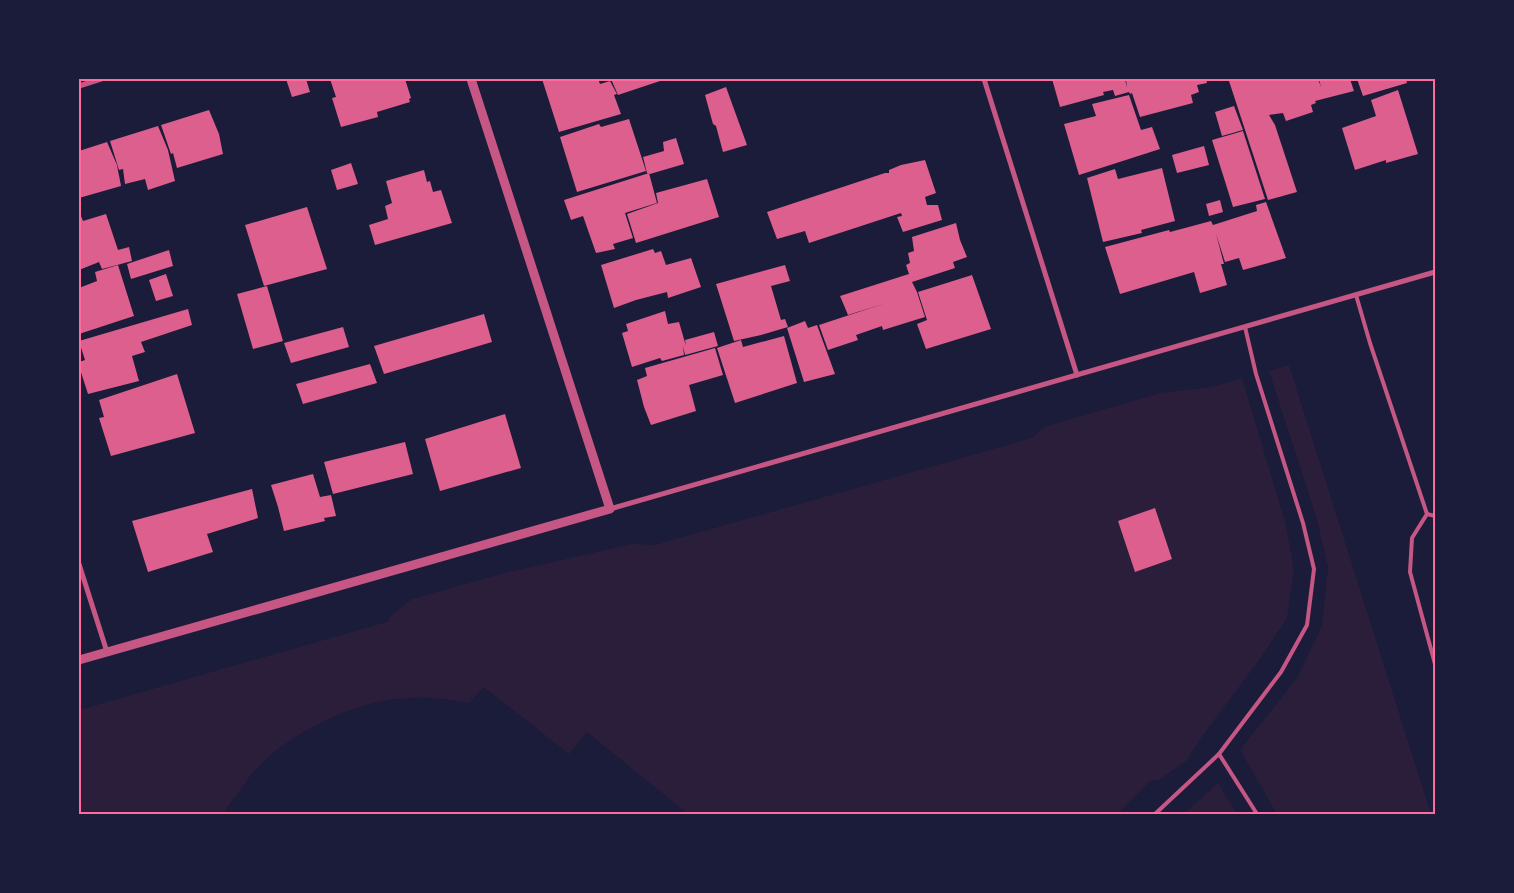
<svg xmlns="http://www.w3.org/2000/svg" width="1514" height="893" viewBox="0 0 1514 893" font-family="'Times New Roman',serif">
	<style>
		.green { fill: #2a1e3b }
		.building { fill: #dd5f8e }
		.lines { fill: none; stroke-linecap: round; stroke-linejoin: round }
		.service { stroke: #c65784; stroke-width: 4 }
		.minor { stroke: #c65784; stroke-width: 5 }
		.tertiary { stroke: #c65784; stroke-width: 9 }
		.neatline { fill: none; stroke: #ff6b9d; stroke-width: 2 }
	</style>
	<rect width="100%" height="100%" fill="#1b1b3a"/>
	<g class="green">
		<path d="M 1289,365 L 1424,792 L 1431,814 L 1277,814 L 1240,750 L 1297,678 L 1322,626 L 1328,567 L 1316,516 L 1269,371 Z"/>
		<path d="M 1242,378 L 1286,525 L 1294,570 L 1287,618 L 1262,656 L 1201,738 L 1186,761 L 1159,780 L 1150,781 L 1117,814 L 688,814 L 587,732 L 569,754 L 484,687 L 469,703 C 451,700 431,697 412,698 C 357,699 292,731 255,770 C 249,777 244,785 239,792 C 233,799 227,806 224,814 L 79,814 L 79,710 L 390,621 L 390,616 L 412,599 L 505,573 L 632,544 L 655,545 L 1032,438 L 1044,427 L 1160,393 L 1212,387 Z"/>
		<path d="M 1218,783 L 1237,814 L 1184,814 Z"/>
	</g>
	<g class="building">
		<path d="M 286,79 L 306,79 L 310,92 L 292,97 Z"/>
		<path d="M 330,79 L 405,79 L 411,98 L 409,99 L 410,102 L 377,112 L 378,117 L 341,127 L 332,98 L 336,97 Z"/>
		<path d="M 542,79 L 598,79 L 600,84 L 610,81 L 617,94 L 614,95 L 621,114 L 559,132 Z"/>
		<path d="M 611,79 L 666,79 L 618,95 Z"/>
		<path d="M 1052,79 L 1125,79 L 1127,88 L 1126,79 L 1206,79 L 1207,83 L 1197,85 L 1199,92 L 1191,95 L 1193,103 L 1140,117 L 1132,93 L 1130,94 L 1129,92 L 1115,96 L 1113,90 L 1103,92 L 1104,95 L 1060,107 Z"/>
		<path d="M 1235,79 L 1318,79 L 1321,87 L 1319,79 L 1350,79 L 1354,91 L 1315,101 L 1316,103 L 1311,105 L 1313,112 L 1286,121 L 1283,113 L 1269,115 L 1275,125 L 1297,192 L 1268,200 L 1229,81 Z"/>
		<path d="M 1357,79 L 1406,79 L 1407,83 L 1363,96 Z"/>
		<path d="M 726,87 L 747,145 L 723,152 L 716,126 L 713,124 L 705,95 Z"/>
		<path d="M 1398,90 L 1418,154 L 1386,163 L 1386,160 L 1355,170 L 1342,128 L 1376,116 L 1371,100 Z"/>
		<path d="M 1129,95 L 1141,130 L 1152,127 L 1160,149 L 1079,175 L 1064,124 L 1096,116 L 1092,104 Z"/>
		<path d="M 1234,106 L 1243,130 L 1222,136 L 1215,112 Z"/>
		<path d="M 209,110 L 219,134 L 223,154 L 177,168 L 173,153 L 171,154 L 161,125 Z"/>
		<path d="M 629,119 L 646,171 L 577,192 L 560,137 L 599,124 L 601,127 Z"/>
		<path d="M 158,126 L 168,150 L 175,181 L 148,190 L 145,179 L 125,184 L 123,169 L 119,170 L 110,141 Z"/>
		<path d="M 1243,131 L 1265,199 L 1233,207 L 1212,140 Z"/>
		<path d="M 676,138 L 684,164 L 650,174 L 647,173 L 643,157 L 664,151 L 663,142 Z"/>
		<path d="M 107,142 L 117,165 L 121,186 L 79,198 L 79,151 Z"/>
		<path d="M 1204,146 L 1209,165 L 1177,173 L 1172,155 Z"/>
		<path d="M 925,160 L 936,193 L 925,197 L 927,205 L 938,205 L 942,220 L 903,232 L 897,217 L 902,216 L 901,213 L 809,243 L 805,231 L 777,239 L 767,212 L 885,173 L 889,173 L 889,170 L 901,165 Z"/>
		<path d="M 351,163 L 358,184 L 337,190 L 331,170 Z"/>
		<path d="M 1162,168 L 1175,221 L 1141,230 L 1142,233 L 1103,242 L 1087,178 L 1115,169 L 1118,179 Z"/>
		<path d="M 424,170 L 427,182 L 430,181 L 433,192 L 441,190 L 452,223 L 375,245 L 369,225 L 388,219 L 385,206 L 392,203 L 386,181 Z"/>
		<path d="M 649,173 L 657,203 L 625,213 L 633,238 L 613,244 L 615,249 L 596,253 L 583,216 L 571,220 L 564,200 Z"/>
		<path d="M 707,179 L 719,217 L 636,243 L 627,214 L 658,203 L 656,193 Z"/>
		<path d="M 1220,200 L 1223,212 L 1209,216 L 1206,204 Z"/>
		<path d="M 1266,202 L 1286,258 L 1243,270 L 1239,258 L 1225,262 L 1216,234 L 1224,264 L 1221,264 L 1227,285 L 1200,293 L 1194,272 L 1120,294 L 1105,247 L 1169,230 L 1170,232 L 1211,221 L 1213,225 L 1257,211 L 1256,205 Z"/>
		<path d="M 307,207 L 327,269 L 264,286 L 245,225 Z"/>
		<path d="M 79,211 L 83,221 L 106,214 L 118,250 L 129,247 L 132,261 L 102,269 L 99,262 L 79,270 Z"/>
		<path d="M 956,223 L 960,240 L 967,257 L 953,262 L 955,268 L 912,282 L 917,292 L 925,317 L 883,330 L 882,326 L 856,335 L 858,340 L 828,350 L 819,325 L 886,303 L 848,315 L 840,296 L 909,274 L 906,265 L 910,263 L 908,253 L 914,251 L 912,237 Z"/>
		<path d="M 653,249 L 655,253 L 661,251 L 666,265 L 691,258 L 701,287 L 668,298 L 667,292 L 636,300 L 614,308 L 601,265 Z"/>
		<path d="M 169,250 L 173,266 L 131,279 L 127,264 Z"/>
		<path d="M 118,265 L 134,316 L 79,334 L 79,288 L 97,281 L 95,272 Z"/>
		<path d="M 785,265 L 790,281 L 771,286 L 781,320 L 785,319 L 788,327 L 761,335 L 734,341 L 716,284 Z"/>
		<path d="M 166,274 L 173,296 L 156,301 L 149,280 Z"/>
		<path d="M 972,275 L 991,329 L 926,349 L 917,324 L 927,320 L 918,292 Z"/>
		<path d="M 267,286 L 283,341 L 253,349 L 237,294 Z"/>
		<path d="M 188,309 L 192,325 L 141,342 L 145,352 L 132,356 L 139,381 L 88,394 L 79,366 L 79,362 L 85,360 L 79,341 Z"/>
		<path d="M 665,311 L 668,324 L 679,322 L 686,346 L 685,340 L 714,332 L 718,346 L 685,355 L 683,346 L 684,355 L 662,361 L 660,358 L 632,367 L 622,333 L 628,331 L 626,324 Z"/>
		<path d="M 484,314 L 492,342 L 384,374 L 374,346 Z"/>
		<path d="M 805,321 L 808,328 L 817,325 L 835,374 L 804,382 L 787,328 Z"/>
		<path d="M 343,327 L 349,347 L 291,363 L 284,343 Z"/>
		<path d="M 784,336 L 797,383 L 735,403 L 717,348 L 741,340 L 743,347 Z"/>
		<path d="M 715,348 L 723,375 L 689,385 L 696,411 L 651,425 L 644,407 L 637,380 L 647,376 L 645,368 Z"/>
		<path d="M 370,364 L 377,383 L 303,404 L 296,384 Z"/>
		<path d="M 177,374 L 195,433 L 111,456 L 99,418 L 104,417 L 99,400 Z"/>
		<path d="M 505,414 L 521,468 L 440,491 L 425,439 Z"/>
		<path d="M 405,442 L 413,474 L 333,494 L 324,462 Z"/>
		<path d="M 313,474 L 320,497 L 331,495 L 336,516 L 324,518 L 325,521 L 284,531 L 278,507 L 271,485 Z"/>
		<path d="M 252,489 L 258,518 L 207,534 L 213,552 L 148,572 L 132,521 Z"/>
		<path d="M 1155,508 L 1172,559 L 1135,572 L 1118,521 Z"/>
	</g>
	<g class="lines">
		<g class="service">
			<path d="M 1356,295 L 1370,343 L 1427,514"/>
			<path d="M 1435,516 L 1427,514 L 1412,538 L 1410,572 L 1435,664"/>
			<path d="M 1219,754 L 1257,814"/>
			<path d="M 1155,814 L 1219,754 L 1281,672 L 1307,625 L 1314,569 L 1303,523 L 1256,374 L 1245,327"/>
		</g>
		<g class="minor">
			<path d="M 984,79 L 1077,375"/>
			<path d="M 79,86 L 101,79"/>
			<path d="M 610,509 L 1435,272"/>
			<path d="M 79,564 L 107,652"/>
		</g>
		<path class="tertiary" d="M 79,660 L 610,509 L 471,79"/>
	</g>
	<rect width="1514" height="893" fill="none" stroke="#1b1b3a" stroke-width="160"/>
	<rect x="80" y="80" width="1354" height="733" class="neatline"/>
</svg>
